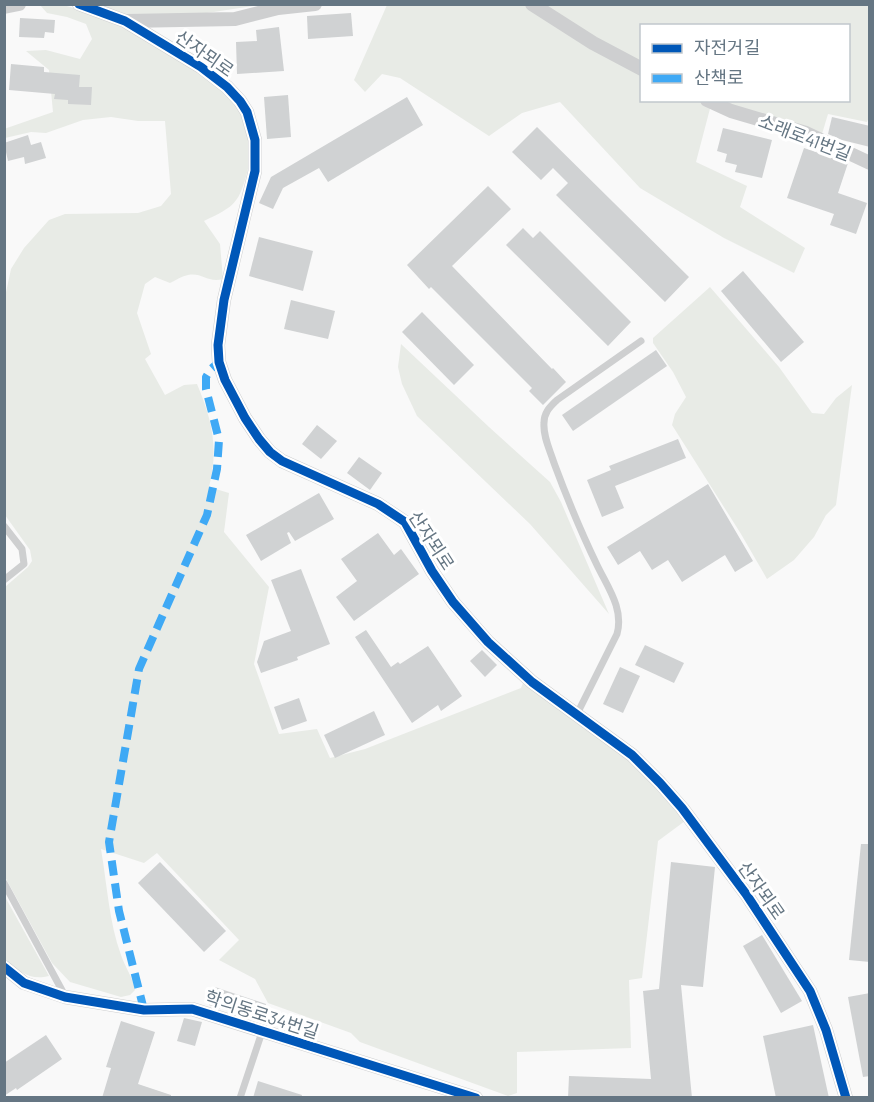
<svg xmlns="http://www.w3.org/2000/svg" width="874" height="1102" viewBox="0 0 874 1102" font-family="Barlow,'Noto Sans KR',sans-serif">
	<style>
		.green { fill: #e8ebe6 }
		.building { fill: #d0d2d3 }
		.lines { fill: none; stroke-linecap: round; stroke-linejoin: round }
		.service { stroke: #cecfd0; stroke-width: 7 }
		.minor { stroke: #cecfd0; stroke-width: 14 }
		.quiet { stroke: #3fa9f5; stroke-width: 8; stroke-dasharray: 15 8; stroke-linecap: butt }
		.cycleway-casing { stroke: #fff; stroke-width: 13 }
		.cycleway { stroke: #0057b8; stroke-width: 9 }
		.labels { text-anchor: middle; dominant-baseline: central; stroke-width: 6; stroke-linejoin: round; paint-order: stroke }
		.street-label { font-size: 18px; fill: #657683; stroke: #fff }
	</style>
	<rect width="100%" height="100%" fill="#f9f9f9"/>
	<g class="green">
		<path d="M 40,5 C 47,5 56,3 63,5 C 112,17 204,65 235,104 C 249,121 253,149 248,169 C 239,204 235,206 204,221 L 220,244 L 223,279 C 207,283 202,272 188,275 C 182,276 176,280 170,283 L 155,277 L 145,284 L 137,313 L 151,354 L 145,359 L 165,395 L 184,385 L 197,384 C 212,420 219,448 209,487 L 229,493 L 224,532 L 269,587 L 254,664 L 279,734 L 317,729 L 330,758 L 365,749 L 521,688 L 523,683 L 639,766 L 685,821 L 658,841 L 642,978 L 629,980 L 631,1048 L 517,1052 L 517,1093 L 508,1096 L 360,1042 L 351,1033 L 268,1003 L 255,979 L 219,960 L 239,940 L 157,853 L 144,863 L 101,849 C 107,884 109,922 121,955 C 125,967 133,978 135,990 L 130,995 L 121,997 L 70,982 L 52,963 L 5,877 L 5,587 L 28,567 L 32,561 L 30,550 L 5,515 L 5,297 L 11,269 L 24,248 L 49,220 L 65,214 L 138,213 L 161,206 L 171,194 L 165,121 L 138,121 L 111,117 L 83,120 L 46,133 L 31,132 L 5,138 L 4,129 L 53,112 L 49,70 L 26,51 L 46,50 L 80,59 L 92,39 L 86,24 L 67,17 L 47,13 Z"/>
		<path d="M 97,5 L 259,5 L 207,13 L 130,16 Z"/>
		<path d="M 387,5 L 869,5 L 869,117 L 867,122 L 828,114 L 822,134 L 720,101 L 848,100 L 848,26 L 642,26 L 642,100 L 712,101 L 696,162 L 747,186 L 740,207 L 805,248 L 794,273 L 724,238 L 640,188 L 560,102 L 522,113 L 489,136 L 400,78 L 382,74 L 365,92 L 354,80 Z"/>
		<path d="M 710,287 L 779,367 L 812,413 L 824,414 L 836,398 L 852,385 L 836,505 L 826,515 L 814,537 L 794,560 L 767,579 L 741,534 L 672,425 L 675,414 L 686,397 L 673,372 L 653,343 L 653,338 Z"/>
		<path d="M 401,344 L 489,427 L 550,482 L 561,502 L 609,614 L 530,524 L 417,416 L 402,384 L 398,367 Z"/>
		<path d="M 4,895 L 49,976 C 30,981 19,971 5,960 Z"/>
	</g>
	<g class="building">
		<path d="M 351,13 L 353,36 L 308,39 L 307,16 Z"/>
		<path d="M 20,18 L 55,20 L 54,33 L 45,32 L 44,38 L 19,37 Z"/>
		<path d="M 279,27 L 284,71 L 237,74 L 236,42 L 257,41 L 256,30 Z"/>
		<path d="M 11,64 L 44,67 L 44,72 L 80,75 L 79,87 L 92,87 L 91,105 L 68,104 L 68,100 L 54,99 L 55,94 L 9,90 Z"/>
		<path d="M 288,95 L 291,137 L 267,139 L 264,97 Z"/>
		<path d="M 407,97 L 423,125 L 328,182 L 319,168 L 283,188 L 273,209 L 259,203 L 271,177 Z"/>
		<path d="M 832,117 L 870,126 L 870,147 L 842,140 L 828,134 Z"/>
		<path d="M 537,127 L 689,277 L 665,302 L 556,195 L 568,183 L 553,168 L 541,180 L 512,152 Z"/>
		<path d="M 723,128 L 772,140 L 762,178 L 735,172 L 737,165 L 725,162 L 727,154 L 717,151 Z"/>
		<path d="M 28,135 L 31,145 L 41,142 L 46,158 L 25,164 L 24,157 L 8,161 L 4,143 Z"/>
		<path d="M 804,148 L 848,163 L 838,193 L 867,203 L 856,234 L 830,225 L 834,214 L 787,198 Z"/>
		<path d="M 488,186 L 511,209 L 452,266 L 552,369 L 553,368 L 566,382 L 543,405 L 529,391 L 532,388 L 431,287 L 429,289 L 407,265 Z"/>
		<path d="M 523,228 L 533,238 L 540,231 L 631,322 L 608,346 L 506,245 Z"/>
		<path d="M 259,237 L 313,251 L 303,291 L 249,276 Z"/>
		<path d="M 743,271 L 804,342 L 781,362 L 721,291 Z"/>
		<path d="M 291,300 L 335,311 L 328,339 L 284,329 Z"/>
		<path d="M 422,312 L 474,365 L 454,385 L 402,332 Z"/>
		<path d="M 656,350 L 667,366 L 573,431 L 562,415 Z"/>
		<path d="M 317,425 L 337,441 L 321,459 L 302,444 Z"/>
		<path d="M 678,439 L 686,458 L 615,486 L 624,508 L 602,517 L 587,480 L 611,470 L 609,466 Z"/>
		<path d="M 359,457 L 382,473 L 370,490 L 347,473 Z"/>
		<path d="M 708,484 L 753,561 L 735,572 L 725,555 L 682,582 L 668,560 L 652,570 L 640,551 L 618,565 L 607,547 Z"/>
		<path d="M 319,493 L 334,519 L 295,541 L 289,532 L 287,533 L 291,543 L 261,561 L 246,535 Z"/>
		<path d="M 378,533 L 394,555 L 401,549 L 419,574 L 354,621 L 336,597 L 357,581 L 341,559 Z"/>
		<path d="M 301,569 L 330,644 L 297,657 L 298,660 L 261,673 L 257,662 L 264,641 L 291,631 L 271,580 Z"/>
		<path d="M 366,630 L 391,667 L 398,662 L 400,664 L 428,646 L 462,696 L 441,711 L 438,705 L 412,723 L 355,637 Z"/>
		<path d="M 645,645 L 684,663 L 674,683 L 635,665 Z"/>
		<path d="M 482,650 L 497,665 L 485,677 L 470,661 Z"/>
		<path d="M 620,667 L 640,676 L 623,713 L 603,704 Z"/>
		<path d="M 299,698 L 307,721 L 282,730 L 274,707 Z"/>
		<path d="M 374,711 L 385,735 L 335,758 L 324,735 Z"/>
		<path d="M 861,844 L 870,844 L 870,962 L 849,960 Z"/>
		<path d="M 160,862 L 226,931 L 204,952 L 138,883 Z"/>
		<path d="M 671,862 L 715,867 L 703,987 L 681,985 L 692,1098 L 568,1098 L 569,1076 L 651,1079 L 643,991 L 659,989 Z"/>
		<path d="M 762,935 L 802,1001 L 781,1013 L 743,946 Z"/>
		<path d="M 215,987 L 266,1004 L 260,1021 L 209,1005 Z"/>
		<path d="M 870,993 L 870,1076 L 863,1077 L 848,997 Z"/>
		<path d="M 184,1018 L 202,1022 L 195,1046 L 177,1041 Z"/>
		<path d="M 121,1021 L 155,1032 L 138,1084 L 171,1095 L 171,1098 L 102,1098 L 111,1068 L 106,1067 Z"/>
		<path d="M 813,1025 L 829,1098 L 776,1098 L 763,1036 Z"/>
		<path d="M 46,1035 L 62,1059 L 17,1090 L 16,1088 L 4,1096 L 4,1063 Z"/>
		<path d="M 258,1081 L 302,1095 L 301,1098 L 253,1098 Z"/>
	</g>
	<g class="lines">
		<g class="service">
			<path d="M 4,526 L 22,549 L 24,564 L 4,580"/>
			<path d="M 577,714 L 617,634 C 624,609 608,588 597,565 C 581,532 567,498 554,463 C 550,450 543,437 544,423 C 544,412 550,407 557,400 L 641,341"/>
			<path d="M 4,883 L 64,994"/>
			<path d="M 240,1098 L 262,1032"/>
		</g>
		<g class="minor">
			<path d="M 79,4 L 125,21 L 201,67 L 227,87 L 240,101 L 247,112 L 255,140 L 255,171 L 224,300 L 218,345 L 219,362 L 225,380 L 245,418 L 259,439 L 270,452 L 282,461 L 378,504 L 405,522 L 432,571 L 453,602 L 488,642 L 532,682 L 632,755 L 660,783 L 682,808 L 746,894 L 810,991 L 826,1030 L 846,1098"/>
			<path d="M 532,4 L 593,43 L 642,69"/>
			<path d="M 4,7 L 19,4"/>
			<path d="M 127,21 L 235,19 L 278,8 L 315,4"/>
			<path d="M 707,100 L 731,111 L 806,133 L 870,163"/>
			<path d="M 4,967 L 24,983 L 65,997 L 144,1010 L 192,1009 L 476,1098"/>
		</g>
		<path class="quiet" d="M 144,1010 L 119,911 L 109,842 L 139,669 L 207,515 L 217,469 L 219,440 L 206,389 L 206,377 L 211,369 L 219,362"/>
		<defs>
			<g id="cycleway">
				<path d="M 79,4 L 125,21 L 201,67 L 227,87 L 240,101 L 247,112 L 255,140 L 255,171 L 224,300 L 218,345 L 219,362 L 225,380 L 245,418 L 259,439 L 270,452 L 282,461 L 378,504 L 405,522 L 432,571 L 453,602 L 488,642 L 532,682 L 632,755 L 660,783 L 682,808 L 746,894 L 810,991 L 826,1030 L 846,1098"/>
				<path d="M 4,967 L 24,983 L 65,997 L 144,1010 L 192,1009 L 476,1098"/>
			</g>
		</defs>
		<use href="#cycleway" class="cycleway-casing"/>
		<use href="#cycleway" class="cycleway"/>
	</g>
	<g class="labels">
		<g class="street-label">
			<text transform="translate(205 53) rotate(35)">산자뫼로</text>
			<text transform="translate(805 137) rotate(21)">소래로41번길</text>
			<text transform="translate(432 540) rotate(57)">산자뫼로</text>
			<text transform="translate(762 890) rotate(55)">산자뫼로</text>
			<text transform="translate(262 1014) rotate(18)">학의동로34번길</text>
		</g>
	</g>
	<rect width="874" height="1102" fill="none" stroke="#657683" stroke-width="12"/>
	<rect x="640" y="24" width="210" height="78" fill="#ffffff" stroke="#c1c8cd" stroke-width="1.5"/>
	<rect x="652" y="44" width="30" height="9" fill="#0057b8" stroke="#c1c8cd" stroke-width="1.5"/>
	<text x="694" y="54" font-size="18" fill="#657683">자전거길</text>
	<rect x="652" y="74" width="30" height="9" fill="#3fa9f5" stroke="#c1c8cd" stroke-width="1.5"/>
	<text x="694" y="84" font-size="18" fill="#657683">산책로</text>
</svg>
